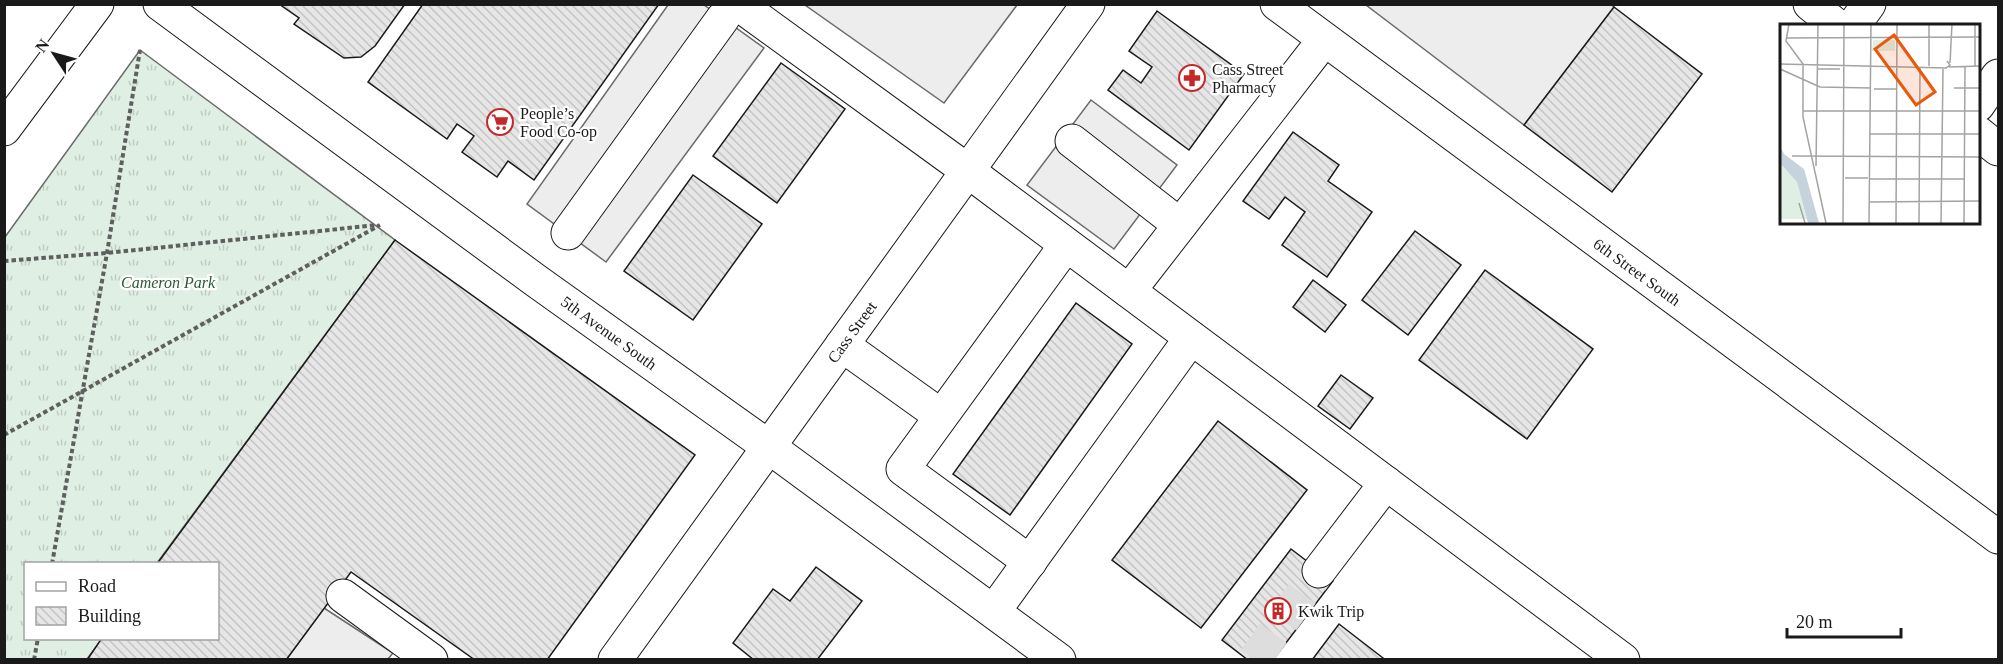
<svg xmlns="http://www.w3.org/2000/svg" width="2003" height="664" viewBox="0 0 2003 664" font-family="'Times New Roman',serif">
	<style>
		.grass { fill: url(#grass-tufts); stroke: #6a6a6a; stroke-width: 1.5 }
		.parking { fill: #ededed; stroke: #6a6a6a; stroke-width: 1.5 }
		.building { fill: url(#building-back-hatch); stroke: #1a1a1a; stroke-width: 1.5 }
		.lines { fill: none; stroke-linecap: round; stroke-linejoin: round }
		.minor-tunnel { stroke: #ddd; stroke-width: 33; stroke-dasharray: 33 16; stroke-linecap: butt }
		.minor-casing { stroke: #1a1a1a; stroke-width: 35 }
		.major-casing { stroke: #1a1a1a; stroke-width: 35 }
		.path { stroke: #5f5f5f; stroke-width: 4; stroke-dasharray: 4.5 3; stroke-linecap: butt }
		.minor { stroke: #fff; stroke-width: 33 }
		.major { stroke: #fff; stroke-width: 33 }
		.labels { text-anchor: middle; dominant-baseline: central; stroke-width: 4.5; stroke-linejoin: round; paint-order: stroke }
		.poi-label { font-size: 16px; fill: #1a1a1a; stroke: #fff; text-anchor: start }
		.street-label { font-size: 16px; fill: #1a1a1a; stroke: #fff }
		.park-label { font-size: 16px; font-style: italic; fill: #2b5a34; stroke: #fff }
		.inset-road { fill: none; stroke: #a3a3a3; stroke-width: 1.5 }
		.view { fill: #e8590c; fill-opacity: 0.15; stroke: #e8590c; stroke-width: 3 }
		.inset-edge { fill: none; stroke: #1a1a1a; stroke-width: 3 }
	</style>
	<defs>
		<pattern id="grass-tufts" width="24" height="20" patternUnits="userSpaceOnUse" patternTransform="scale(1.5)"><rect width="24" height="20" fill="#e0efe3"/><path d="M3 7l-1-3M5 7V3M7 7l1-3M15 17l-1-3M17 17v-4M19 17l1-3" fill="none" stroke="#c0ccc2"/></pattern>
		<pattern id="building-back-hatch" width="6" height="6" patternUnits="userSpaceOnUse" patternTransform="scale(1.5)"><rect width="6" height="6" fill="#e6e6e6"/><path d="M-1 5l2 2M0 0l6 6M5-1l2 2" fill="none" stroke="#c5c5c5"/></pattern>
	</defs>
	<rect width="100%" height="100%" fill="#fff"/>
	<path class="grass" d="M 140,50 L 395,240 L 157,563 L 26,564 L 26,638 L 102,639 L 87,659 L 5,660 L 5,237 Z"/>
	<g class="parking">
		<path d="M 1610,4 L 1614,7 L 1524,125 L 1366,5 Z"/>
		<path d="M 668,5 L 704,5 L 764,48 L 606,262 L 527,204 Z"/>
		<path d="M 805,5 L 1017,5 L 944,103 Z"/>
		<path d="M 1091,100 L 1177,165 L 1114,249 L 1027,185 Z"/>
		<path d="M 324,608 L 393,653 L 388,659 L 286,660 Z"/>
	</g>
	<g class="building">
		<path d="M 279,4 L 405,4 L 375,46 L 361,57 L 344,58 L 294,24 L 299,18 Z"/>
		<path d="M 423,4 L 659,4 L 534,180 L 508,161 L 497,177 L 462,152 L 474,136 L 457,124 L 447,139 L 368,82 Z"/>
		<path d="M 1614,7 L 1702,74 L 1612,192 L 1524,125 Z"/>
		<path d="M 1157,11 L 1244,74 L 1189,150 L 1108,90 L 1123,70 L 1141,83 L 1152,67 L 1129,51 Z"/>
		<path d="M 781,63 L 845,109 L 777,203 L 713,156 Z"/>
		<path d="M 1293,132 L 1339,165 L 1328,181 L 1372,212 L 1327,277 L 1282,245 L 1305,212 L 1285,197 L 1269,219 L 1243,201 Z"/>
		<path d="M 693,175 L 762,224 L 693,320 L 624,271 Z"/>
		<path d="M 1415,231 L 1461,265 L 1408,335 L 1362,300 Z"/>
		<path d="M 395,240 L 695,455 L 547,660 L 475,660 L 351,572 L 286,660 L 87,660 L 102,638 L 218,638 L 218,564 L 157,564 Z"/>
		<path d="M 1485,270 L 1593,349 L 1527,439 L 1419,360 Z"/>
		<path d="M 1313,280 L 1346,305 L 1325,332 L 1293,307 Z"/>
		<path d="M 1076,303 L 1132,344 L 1010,515 L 953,474 Z"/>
		<path d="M 1341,375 L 1373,398 L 1350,429 L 1318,406 Z"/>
		<path d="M 1218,421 L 1307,490 L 1201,628 L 1112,560 Z"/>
		<path d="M 1291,549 L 1333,581 L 1273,660 L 1248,660 L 1222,640 Z"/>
		<path d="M 816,567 L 862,601 L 817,660 L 754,660 L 733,643 L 773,589 L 790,601 Z"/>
		<path d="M 1339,624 L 1383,658 L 1381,660 L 1312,660 Z"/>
	</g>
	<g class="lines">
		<path class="minor-tunnel" d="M 1254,660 L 1319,571"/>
		<defs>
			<g id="minor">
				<path d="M 160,4 L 535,280 L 769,447 L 1059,660"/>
				<path d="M 738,4 L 968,171 L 1623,660"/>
				<path d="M 1277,4 L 1998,537"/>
				<path d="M 1810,4 L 1837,26"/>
				<path d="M 1853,26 L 1869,4"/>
				<path d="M 1978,105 L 1998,76"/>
				<path d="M 4,129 L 97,4"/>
				<path d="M 1978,133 L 1998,149"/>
				<path d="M 1072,141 L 1180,225"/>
				<path d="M 568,233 L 723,18"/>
				<path d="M 1129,291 L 1324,40"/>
				<path d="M 842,345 L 941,416"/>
				<path d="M 1030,562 L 903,469 L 1066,245"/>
				<path d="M 1319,571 L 1386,483"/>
				<path d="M 343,596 L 431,660"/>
				<path d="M 994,611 L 1191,338"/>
			</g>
			<path id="major" d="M 615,660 L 1088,4"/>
		</defs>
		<use href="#minor" class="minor-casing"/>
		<use href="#major" class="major-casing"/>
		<g class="path">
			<path d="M 4,261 L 107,253 L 377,225"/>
			<path d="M 4,435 L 380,225"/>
			<path d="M 52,564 L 107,253 L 140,50"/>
			<path d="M 34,660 L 38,638"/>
		</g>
		<use href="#minor" class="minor"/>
		<use href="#major" class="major"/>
	</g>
	<defs>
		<symbol id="pharmacy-ring" viewBox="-11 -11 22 22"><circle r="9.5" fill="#fff" stroke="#c62828" stroke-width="1.5"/><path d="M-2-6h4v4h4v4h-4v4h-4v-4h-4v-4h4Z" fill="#c62828"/></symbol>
		<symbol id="supermarket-ring" viewBox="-11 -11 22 22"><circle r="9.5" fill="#fff" stroke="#c62828" stroke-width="1.5"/><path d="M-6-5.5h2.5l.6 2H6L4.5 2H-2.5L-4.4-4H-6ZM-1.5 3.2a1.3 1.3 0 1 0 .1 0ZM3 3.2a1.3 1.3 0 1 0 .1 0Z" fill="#c62828"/></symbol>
		<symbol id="building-ring" viewBox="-11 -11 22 22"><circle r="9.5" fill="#fff" stroke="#c62828" stroke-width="1.5"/><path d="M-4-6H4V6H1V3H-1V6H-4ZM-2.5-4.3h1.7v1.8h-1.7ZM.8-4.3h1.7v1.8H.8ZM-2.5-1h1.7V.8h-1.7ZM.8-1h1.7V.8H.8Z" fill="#c62828"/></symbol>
	</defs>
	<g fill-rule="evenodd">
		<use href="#pharmacy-ring" x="1177" y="63" width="30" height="30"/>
		<use href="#supermarket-ring" x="485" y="107" width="30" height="30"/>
		<use href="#building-ring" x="1263" y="596" width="30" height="30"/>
	</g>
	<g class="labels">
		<g class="poi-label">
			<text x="1212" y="69">Cass Street<tspan x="1212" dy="18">Pharmacy</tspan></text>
			<text x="520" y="113">People’s<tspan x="520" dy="18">Food Co-op</tspan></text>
			<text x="1298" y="611">Kwik Trip</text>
		</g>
		<g class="street-label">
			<text transform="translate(1637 272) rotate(36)">6th Street South</text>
			<text transform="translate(852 332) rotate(-54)">Cass Street</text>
			<text transform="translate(609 333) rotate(36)">5th Avenue South</text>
		</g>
		<g class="park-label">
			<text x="168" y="282">Cameron Park</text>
		</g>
	</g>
	<g transform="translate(1780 24)">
		<rect width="200" height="200" fill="#fff"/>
		<path d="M 93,16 L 115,16 L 115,27 L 92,27 ZM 0,139 L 17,158 L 27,195 L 0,195 Z" fill="#e0efe3"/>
		<path d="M 0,122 L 4,130 L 24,145 L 39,199 L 28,199 L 17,158 L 0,139 Z" fill="#c6d2dc"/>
		<path class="inset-road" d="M 9,0 L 6,17 L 23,40 L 23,93 L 46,199M 149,0 L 149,42M 195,0 L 195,42M 6,14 L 200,13M 170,39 L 172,0M 0,40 L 166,44 L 170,41 L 167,37M 169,43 L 200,42M 0,45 L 40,63 L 91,64M 38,45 L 60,45M 174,64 L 200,64M 94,65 L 117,65M 23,87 L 200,87M 90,110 L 200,110M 12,132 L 200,133M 36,142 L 38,0M 65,154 L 88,154M 90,155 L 184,155M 90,178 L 200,177M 19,179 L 25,199M 63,199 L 64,0M 89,199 L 91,0M 116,199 L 117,0M 139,199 L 140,44M 161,199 L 163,45M 184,199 L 185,42"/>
		<path class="view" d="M 114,11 L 155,68 L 136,81 L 95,25 Z"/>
		<rect width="200" height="200" class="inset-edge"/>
	</g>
	<rect width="2003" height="664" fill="none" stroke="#1a1a1a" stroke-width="12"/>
	<rect x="24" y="562" width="195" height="78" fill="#ffffff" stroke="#a3a3a3" stroke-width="1.5"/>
	<rect x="36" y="582" width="30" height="9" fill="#ffffff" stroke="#a3a3a3" stroke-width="1.5"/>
	<text x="78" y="592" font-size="18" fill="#1a1a1a">Road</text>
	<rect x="36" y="607" width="30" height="18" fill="url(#building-back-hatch)" stroke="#a3a3a3" stroke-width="1.5"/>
	<text x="78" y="622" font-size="18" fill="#1a1a1a">Building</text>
	<g transform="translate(54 54) rotate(306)" stroke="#ffffff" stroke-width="4.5" paint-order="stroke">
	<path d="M0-4.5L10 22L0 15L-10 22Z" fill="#1a1a1a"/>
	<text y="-9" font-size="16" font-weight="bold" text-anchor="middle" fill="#1a1a1a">N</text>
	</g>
	<path d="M1787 628v9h114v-9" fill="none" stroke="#1a1a1a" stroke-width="3"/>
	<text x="1796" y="628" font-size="18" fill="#1a1a1a" stroke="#ffffff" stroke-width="4.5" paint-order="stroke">20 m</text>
</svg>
